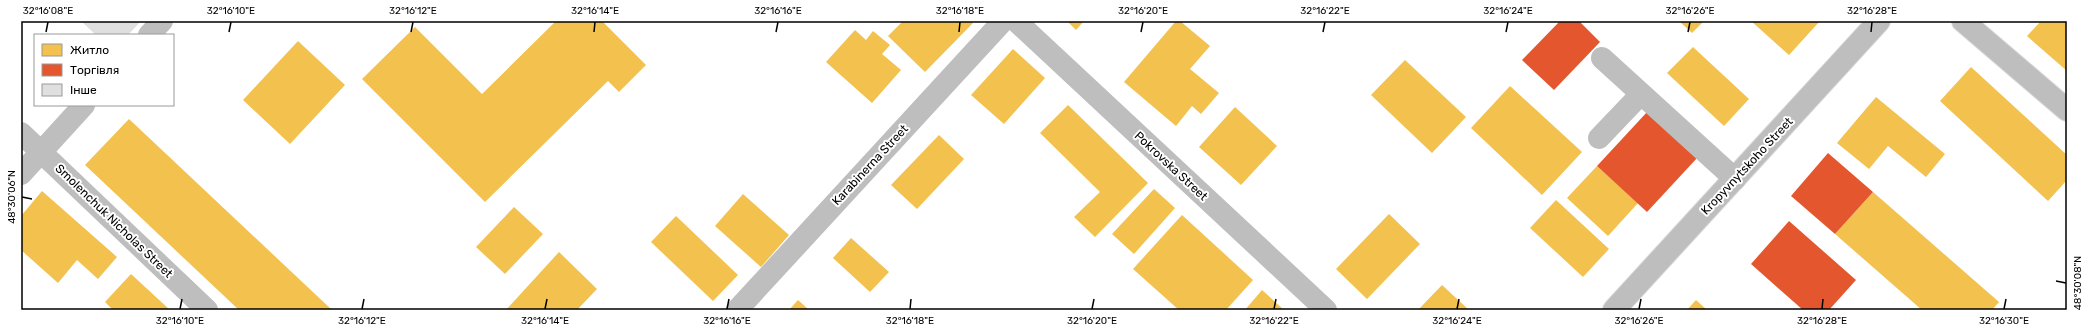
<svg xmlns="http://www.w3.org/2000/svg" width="2088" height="331" viewBox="0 0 2088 331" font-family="Rubik,sans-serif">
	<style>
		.homes { fill: #f2c14e }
		.shops { fill: #e4572e }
		.building { fill: #dfdfdf }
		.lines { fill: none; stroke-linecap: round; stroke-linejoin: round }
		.major-casing { stroke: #dbdbdb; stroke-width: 24 }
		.minor { stroke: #bebebe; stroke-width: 22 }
		.major { stroke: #bebebe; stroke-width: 22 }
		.ticks { fill: none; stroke: #000; stroke-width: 1.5 }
		.labels { text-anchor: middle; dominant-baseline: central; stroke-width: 4; stroke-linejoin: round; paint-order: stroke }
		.street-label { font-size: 12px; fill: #000; stroke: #fff }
		.neatline { fill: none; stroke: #000; stroke-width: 1.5 }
		.ticks-label { font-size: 10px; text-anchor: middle; fill: #000 }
	</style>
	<rect width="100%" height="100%" fill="#fff"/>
	<g class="homes">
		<path d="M 556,21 L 602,21 L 646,65 L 619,92 L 608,81 L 485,202 L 362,79 L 415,27 L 482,94 Z"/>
		<path d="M 903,21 L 971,21 L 973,23 L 925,72 L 888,36 Z"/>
		<path d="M 1067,21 L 1084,21 L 1076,30 Z"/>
		<path d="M 1176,21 L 1180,21 L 1210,46 L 1190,69 L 1219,93 L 1201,114 L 1192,106 L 1176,126 L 1124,82 Z"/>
		<path d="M 1679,21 L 1704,21 L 1692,33 Z"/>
		<path d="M 1751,21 L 1820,21 L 1789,55 Z"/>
		<path d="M 2041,21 L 2067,21 L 2067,71 L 2027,36 Z"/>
		<path d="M 855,30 L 866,40 L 873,31 L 890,45 L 882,54 L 901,70 L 872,103 L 826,62 Z"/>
		<path d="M 298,41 L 345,85 L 290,144 L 243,100 Z"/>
		<path d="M 1693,47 L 1749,99 L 1724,126 L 1667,73 Z"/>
		<path d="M 1013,49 L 1045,78 L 1004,124 L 971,95 Z"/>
		<path d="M 1405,60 L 1466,117 L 1432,153 L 1371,95 Z"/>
		<path d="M 1971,67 L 2067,155 L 2067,180 L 2048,201 L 1940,101 Z"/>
		<path d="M 1510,86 L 1582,152 L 1542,195 L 1471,128 Z"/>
		<path d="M 1876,97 L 1945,154 L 1926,177 L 1888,146 L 1869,169 L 1837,143 Z"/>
		<path d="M 1068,105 L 1148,183 L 1095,237 L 1074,217 L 1100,192 L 1040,133 Z"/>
		<path d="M 1235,107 L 1277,146 L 1241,185 L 1199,147 Z"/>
		<path d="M 129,119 L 332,310 L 239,310 L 85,165 Z"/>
		<path d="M 939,135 L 964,159 L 917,209 L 891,185 Z"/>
		<path d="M 1597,166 L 1638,203 L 1608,236 L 1567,198 Z"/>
		<path d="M 1154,189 L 1175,208 L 1134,254 L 1112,234 Z"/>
		<path d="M 42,191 L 117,257 L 98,279 L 77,260 L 58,283 L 21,250 L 21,216 Z"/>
		<path d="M 1873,192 L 1999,302 L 1992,310 L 1922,310 L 1835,234 Z"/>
		<path d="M 743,194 L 789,235 L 761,267 L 715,226 Z"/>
		<path d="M 1556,200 L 1609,249 L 1583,277 L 1530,228 Z"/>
		<path d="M 514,207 L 543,234 L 505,274 L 476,247 Z"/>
		<path d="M 1389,214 L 1420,244 L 1367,299 L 1336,269 Z"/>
		<path d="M 1182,215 L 1253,280 L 1226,310 L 1179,310 L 1133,269 Z"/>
		<path d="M 676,216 L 738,275 L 713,301 L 651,242 Z"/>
		<path d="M 851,238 L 889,272 L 870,292 L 833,258 Z"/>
		<path d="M 559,252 L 597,289 L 577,310 L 506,310 Z"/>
		<path d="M 131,274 L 170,310 L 113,310 L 105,302 Z"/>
		<path d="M 1442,285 L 1469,310 L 1418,310 Z"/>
		<path d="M 1262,290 L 1284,310 L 1245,310 Z"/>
		<path d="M 798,300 L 809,310 L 789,310 Z"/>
		<path d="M 1696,300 L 1707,310 L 1687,310 Z"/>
	</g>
	<g class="shops">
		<path d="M 1560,21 L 1579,21 L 1600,42 L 1554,90 L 1522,60 Z"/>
		<path d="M 1648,111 L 1698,157 L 1647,212 L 1597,166 Z"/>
		<path d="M 1828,153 L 1873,192 L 1835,234 L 1791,196 Z"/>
		<path d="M 1789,221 L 1856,280 L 1829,310 L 1803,310 L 1751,264 Z"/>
	</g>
	<path class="building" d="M 81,21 L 141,21 L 128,35 L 96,35 Z"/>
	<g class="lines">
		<defs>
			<g id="major">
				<path d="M 1963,21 L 2067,110"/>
				<path d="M 1614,310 L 1879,21"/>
			</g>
		</defs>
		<use href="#major" class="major-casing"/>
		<g class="minor">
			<path d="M 1016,21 L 1326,310"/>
			<path d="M 149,35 L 162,21"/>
			<path d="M 1602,58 L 1735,179"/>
			<path d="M 21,133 L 207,310"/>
			<path d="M 1599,138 L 1641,94"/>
			<path d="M 21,174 L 84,105"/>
			<path d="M 737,310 L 1003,21"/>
		</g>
		<use href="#major" class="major"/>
	</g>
	<path class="ticks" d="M 46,32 L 48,22M 229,32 L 231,22M 411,32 L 413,22M 594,32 L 595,22M 776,32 L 778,22M 959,32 L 960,22M 1141,32 L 1143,22M 1323,32 L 1325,22M 1506,32 L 1508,22M 1688,32 L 1690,22M 1871,32 L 1872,22M 22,197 L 32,199M 2056,281 L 2066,283M 180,309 L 182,299M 362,309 L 364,299M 545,309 L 547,299M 727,309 L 729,299M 910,309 L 911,299M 1092,309 L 1094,299M 1274,309 L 1276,299M 1457,309 L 1459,299M 1639,309 L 1641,299M 1822,309 L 1823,299M 2004,309 L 2006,299"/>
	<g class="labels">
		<g class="street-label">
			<text transform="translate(870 165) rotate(-47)">Karabinerna Street</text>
			<text transform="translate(1171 166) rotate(43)">Pokrovska Street</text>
			<text transform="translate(1747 166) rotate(-47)">Kropyvnytskoho Street</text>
			<text transform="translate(114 221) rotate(44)">Smolenchuk Nicholas Street</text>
		</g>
	</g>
	<rect width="2088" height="331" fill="none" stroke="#ffffff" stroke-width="44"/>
	<rect x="34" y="34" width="140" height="72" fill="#ffffff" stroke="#999999"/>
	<rect x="42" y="44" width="20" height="12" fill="#f2c14e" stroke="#999999"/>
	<text x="70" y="54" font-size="12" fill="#000000">Житло</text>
	<rect x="42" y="64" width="20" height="12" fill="#e4572e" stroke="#999999"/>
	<text x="70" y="74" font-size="12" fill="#000000">Торгівля</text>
	<rect x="42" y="84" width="20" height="12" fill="#dfdfdf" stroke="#999999"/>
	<text x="70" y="94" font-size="12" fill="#000000">Інше</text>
	<rect x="22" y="22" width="2044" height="287" class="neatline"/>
	<g class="ticks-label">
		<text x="48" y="14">32°16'08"E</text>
		<text x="231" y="14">32°16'10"E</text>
		<text x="413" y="14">32°16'12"E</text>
		<text x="595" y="14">32°16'14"E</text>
		<text x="778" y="14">32°16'16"E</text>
		<text x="960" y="14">32°16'18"E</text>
		<text x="1143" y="14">32°16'20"E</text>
		<text x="1325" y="14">32°16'22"E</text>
		<text x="1508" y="14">32°16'24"E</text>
		<text x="1690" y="14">32°16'26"E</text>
		<text x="1872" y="14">32°16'28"E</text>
		<text transform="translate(11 197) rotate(-90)" y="4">48°30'06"N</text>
		<text transform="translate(2077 283) rotate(-90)" y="4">48°30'08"N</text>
		<text x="180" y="324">32°16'10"E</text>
		<text x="362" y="324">32°16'12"E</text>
		<text x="545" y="324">32°16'14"E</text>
		<text x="727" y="324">32°16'16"E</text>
		<text x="910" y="324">32°16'18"E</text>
		<text x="1092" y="324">32°16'20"E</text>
		<text x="1274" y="324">32°16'22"E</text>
		<text x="1457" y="324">32°16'24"E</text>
		<text x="1639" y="324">32°16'26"E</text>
		<text x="1822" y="324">32°16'28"E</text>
		<text x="2004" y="324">32°16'30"E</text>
	</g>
</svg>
